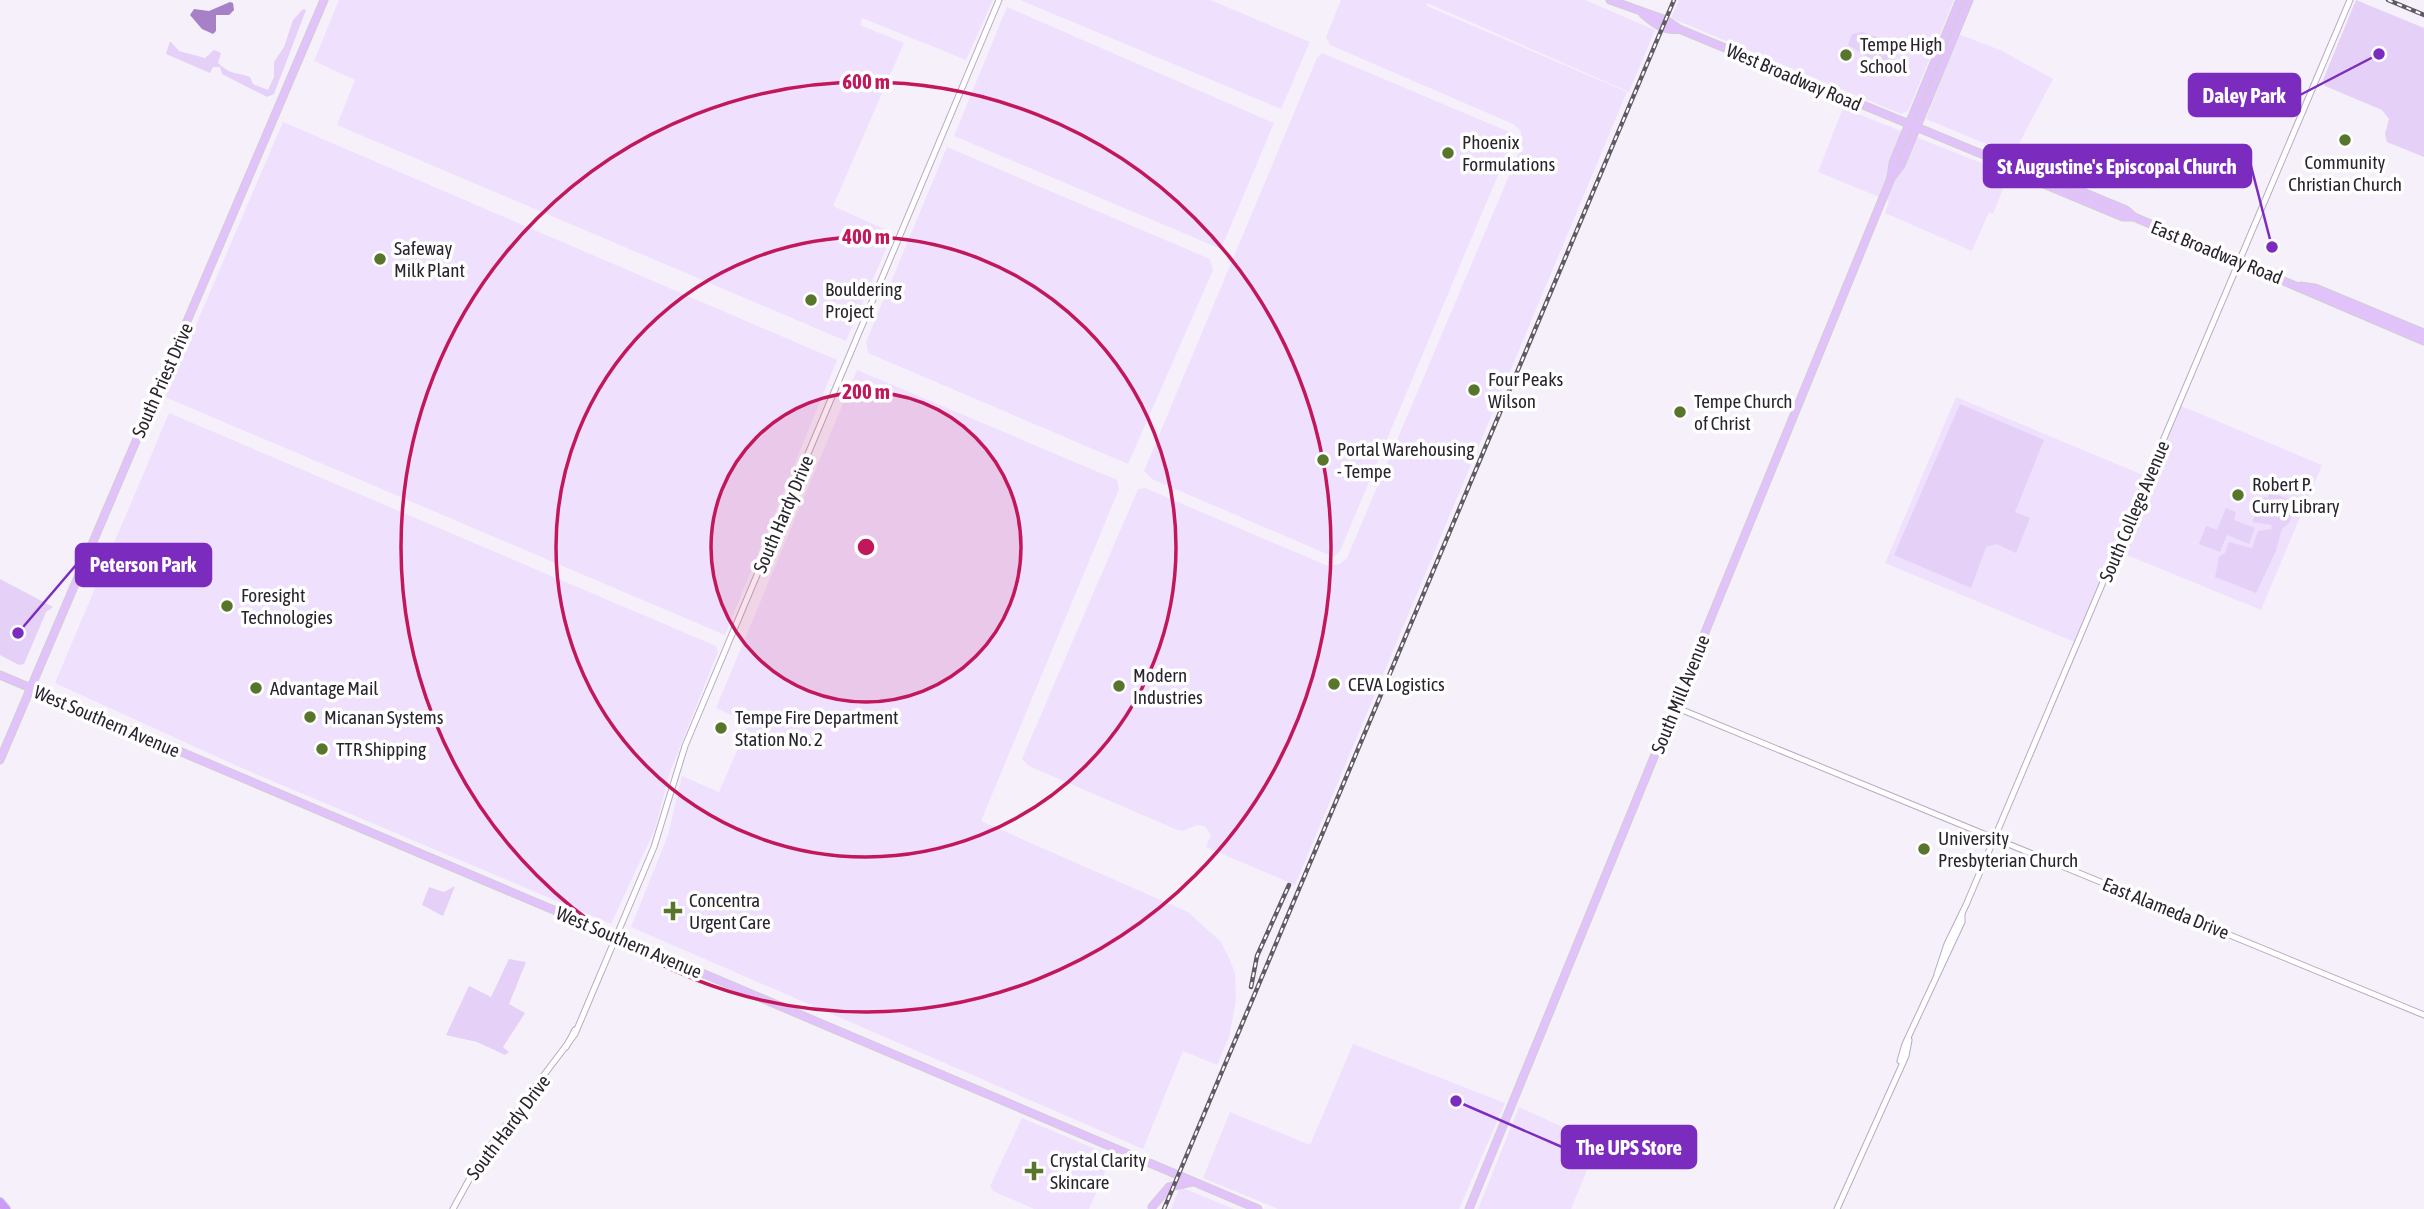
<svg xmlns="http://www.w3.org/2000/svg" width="2424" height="1209" viewBox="0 0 2424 1209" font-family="'Asap Condensed',sans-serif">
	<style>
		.built { fill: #efe1fd }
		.green { fill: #e5d0f8 }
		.water { fill: #a781c7 }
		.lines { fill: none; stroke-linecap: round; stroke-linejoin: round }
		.minor-casing { stroke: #b8aac4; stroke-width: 7 }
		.major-casing { stroke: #d0cfd1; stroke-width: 9 }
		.highway-casing { stroke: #d0cfd1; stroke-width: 10 }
		.minor { stroke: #fff; stroke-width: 5 }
		.major { stroke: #e2c2fb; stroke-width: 7 }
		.highway { stroke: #ce9af8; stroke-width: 8 }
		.rail-casing { stroke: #605a64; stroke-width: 4.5 }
		.rail { stroke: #fff; stroke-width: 2; stroke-dasharray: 5; stroke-linecap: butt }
		.ring { fill: none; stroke: #c2185b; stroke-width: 3.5 }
		.poi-dot { fill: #57762b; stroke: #fff; stroke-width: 2.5 }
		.labels { text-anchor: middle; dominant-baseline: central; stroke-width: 7; stroke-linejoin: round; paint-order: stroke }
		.poi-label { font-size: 19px; fill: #2a242e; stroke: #fff; text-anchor: start }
		.street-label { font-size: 19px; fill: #2a242e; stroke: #fff }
		.centre { fill: #c2185b; stroke: #fff; stroke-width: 3.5 }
		.ring-label { font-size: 21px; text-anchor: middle; font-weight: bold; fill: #c2185b; stroke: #fff; stroke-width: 7; stroke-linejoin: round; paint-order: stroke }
		.leader { fill: none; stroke: #7b2cbf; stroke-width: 2.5 }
		.callout-dot { fill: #7b2cbf; stroke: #fff; stroke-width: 2.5 }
		.callout { fill: #7b2cbf; stroke: #7b2cbf; stroke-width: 2.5 }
		.callout-label { font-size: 21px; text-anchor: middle; font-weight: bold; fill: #fff }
	</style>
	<rect width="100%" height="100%" fill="#f6f0fb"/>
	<g class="built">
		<path d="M 339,0 L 993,0 L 966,60 L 862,18 L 860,25 L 904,43 L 833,206 L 893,233 L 846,341 L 337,125 L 355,80 L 314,61 Z"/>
		<path d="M 1020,0 L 1210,0 L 1310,42 L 1281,109 Z"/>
		<path d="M 1341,0 L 1585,0 L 1655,30 L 1629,92 L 1427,3 L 1427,6 L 1627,92 L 1295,885 L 1206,847 L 1211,835 L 1205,826 L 1197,825 L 1182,831 L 1175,829 L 1029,766 L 1022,759 L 1138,489 L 1145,488 L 1328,566 L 1340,564 L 1347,558 L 1522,145 L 1521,131 L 1513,124 L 1330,45 L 1326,37 Z"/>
		<path d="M 1679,0 L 1954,0 L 1908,111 L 1901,114 L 1671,18 Z"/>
		<path d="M 1007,7 L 1274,123 L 1221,249 L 954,136 Z"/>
		<path d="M 1958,34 L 2000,50 L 2053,79 L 2013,155 L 1926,119 Z"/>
		<path d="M 1322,53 L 1507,131 L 1514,137 L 1340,551 L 1334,557 L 1152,479 L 1144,471 L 1317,58 Z"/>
		<path d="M 1843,108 L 2009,174 L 1993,214 L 1989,212 L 1972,251 L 1885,213 L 1889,201 L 1818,172 Z"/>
		<path d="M 283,122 L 837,360 L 725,635 L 165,397 Z"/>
		<path d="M 947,147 L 1210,259 L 1213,270 L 1128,464 L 868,353 L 866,342 Z"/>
		<path d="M 857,370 L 1117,480 L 1119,489 L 981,821 L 1188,912 L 1221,942 L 1230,960 L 1235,973 L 1236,1001 L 1229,1037 L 1217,1065 L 1183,1051 L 1143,1149 L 631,927 L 668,835 L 682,776 L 719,792 L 749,723 L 716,708 Z"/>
		<path d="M 1956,397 L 2148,477 L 2179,405 L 2322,465 L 2261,610 L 2117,551 L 2077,643 L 1885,563 Z"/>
		<path d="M 169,413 L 716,646 L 718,652 L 670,772 L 655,829 L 611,924 L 237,766 L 55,683 Z"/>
		<path d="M 1353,1044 L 1505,1103 L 1459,1209 L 1278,1209 L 1203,1178 L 1230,1112 L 1310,1145 Z"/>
		<path d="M 1519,1107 L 1558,1125 L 1592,1148 L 1594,1153 L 1571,1209 L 1478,1209 Z"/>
		<path d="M 1022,1118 L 1112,1156 L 1089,1209 L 1034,1209 L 993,1191 L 990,1186 Z"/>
		<path d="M 1180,1187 L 1234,1209 L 1171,1209 Z"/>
	</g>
	<g class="green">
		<path d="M 2356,0 L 2424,28 L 2424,157 L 2387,142 L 2385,134 L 2389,119 L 2382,110 L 2325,86 L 2323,80 Z"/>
		<path d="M 303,9 L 306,10 L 274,94 L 267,97 L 222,74 L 220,67 L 213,67 L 210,73 L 166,54 L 170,41 L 179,51 L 205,58 L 214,50 L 221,53 L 218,63 C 234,77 235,71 250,77 L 253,84 L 268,90 L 274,77 L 274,62 L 284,47 L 293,20 Z"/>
		<path d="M 1862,32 L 1883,39 L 1894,49 L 1888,63 L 1869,58 L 1848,45 L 1852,34 Z"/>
		<path d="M 1960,404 L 2044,440 L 2015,512 L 2030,518 L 2016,553 L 1996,544 L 1986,547 L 1971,588 L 1894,555 Z"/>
		<path d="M 2270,492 L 2298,503 L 2289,523 L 2282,529 L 2276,551 L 2256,593 L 2215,577 L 2219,557 L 2225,553 L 2229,542 L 2252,548 L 2258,531 L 2271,529 L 2272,525 L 2252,522 L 2264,497 L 2268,498 Z"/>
		<path d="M 2226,508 L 2236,512 L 2234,520 L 2255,528 L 2249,544 L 2227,535 L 2220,552 L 2199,544 L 2206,526 L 2217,530 Z"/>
		<path d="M 0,579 L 53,607 L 46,612 L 24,664 L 19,665 L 0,655 Z"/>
		<path d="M 455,886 L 443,916 L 422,905 L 429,887 L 444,892 Z"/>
		<path d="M 509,959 L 526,962 L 509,1004 L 525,1013 L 503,1047 L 509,1052 L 505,1055 L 477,1042 L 446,1035 L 469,986 L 491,997 Z"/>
	</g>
	<path class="water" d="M 230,2 L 233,3 L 234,10 L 229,15 L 216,15 L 216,31 L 213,34 L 202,29 L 190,15 L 194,9 L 209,11 Z"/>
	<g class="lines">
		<defs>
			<g id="minor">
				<path d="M 1675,707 L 2424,1015"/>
				<path d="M 1937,974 L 1947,944 L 1966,905 L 2350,0"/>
				<path d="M 566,1047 L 575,1030"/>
				<path d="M 1900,1061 L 1905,1044 L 1962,922 L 1962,914"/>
				<path d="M 453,1209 L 481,1158 L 575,1034 L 654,847 L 685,746 L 999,0"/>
				<path d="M 1837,1209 L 1906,1056 L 1909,1040"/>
			</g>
			<g id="major">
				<path d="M 1610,0 L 1666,20 L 1679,29 L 2013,167 L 2025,168 L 2126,210 L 2134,217 L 2424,341"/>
				<path d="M 1643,14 C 1653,23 1665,32 1679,29"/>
				<path d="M 2013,167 L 2022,175 L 2123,217 L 2133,217"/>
				<path d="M 1891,178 L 1893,163 L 1960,0"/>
				<path d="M 2301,286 L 2315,288 L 2424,333"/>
				<path d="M 0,675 L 1258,1209"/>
				<path d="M 0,760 L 324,0"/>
				<path d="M 1152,1207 L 1169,1187 L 1192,1182"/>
				<path d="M 1469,1209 L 1891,178 L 1901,165 L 1969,0"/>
			</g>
			<path id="highway" d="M 0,1202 L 6,1209"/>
		</defs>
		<use href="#minor" class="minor-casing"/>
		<use href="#major" class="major-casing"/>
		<use href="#highway" class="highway-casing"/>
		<use href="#minor" class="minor"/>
		<use href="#major" class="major"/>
		<use href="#highway" class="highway"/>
		<defs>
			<g id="rail">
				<path d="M 2388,0 L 2424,15"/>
				<path d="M 1251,987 L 1257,956 L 1289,885"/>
				<path d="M 1164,1209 L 1674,0"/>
			</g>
		</defs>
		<use href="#rail" class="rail-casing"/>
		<use href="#rail" class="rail"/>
	</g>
	<circle cx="866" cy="547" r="155" fill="#c2185b" fill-opacity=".12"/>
	<g class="ring">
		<circle cx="866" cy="547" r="155"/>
		<circle cx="866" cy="547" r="310"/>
		<circle cx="866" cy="547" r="465"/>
	</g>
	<g class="poi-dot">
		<circle cx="1846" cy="55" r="7"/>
		<circle cx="2345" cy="140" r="7"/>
		<circle cx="1448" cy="153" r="7"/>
		<circle cx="380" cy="259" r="7"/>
		<circle cx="811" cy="300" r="7"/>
		<circle cx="1474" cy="390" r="7"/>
		<circle cx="1680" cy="412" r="7"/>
		<circle cx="1323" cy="460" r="7"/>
		<circle cx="2238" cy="495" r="7"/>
		<circle cx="227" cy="606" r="7"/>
		<circle cx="1334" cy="684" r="7"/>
		<circle cx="1119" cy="686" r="7"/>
		<circle cx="256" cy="688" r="7"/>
		<circle cx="310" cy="717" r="7"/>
		<circle cx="721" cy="728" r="7"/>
		<circle cx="322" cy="749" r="7"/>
		<circle cx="1924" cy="849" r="7"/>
		<path d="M669.5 900.5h7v7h7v7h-7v7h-7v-7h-7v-7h7z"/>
		<path d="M1030.5 1160.5h7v7h7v7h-7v7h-7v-7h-7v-7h7z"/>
	</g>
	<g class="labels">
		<g class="poi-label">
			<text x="1860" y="44">Tempe High<tspan x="1860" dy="22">School</tspan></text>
			<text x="1462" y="142">Phoenix<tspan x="1462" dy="22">Formulations</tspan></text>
			<text x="2345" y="162" text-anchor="middle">Community<tspan x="2345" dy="22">Christian Church</tspan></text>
			<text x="394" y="248">Safeway<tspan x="394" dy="22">Milk Plant</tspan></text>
			<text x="825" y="289">Bouldering<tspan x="825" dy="22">Project</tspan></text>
			<text x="1488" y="379">Four Peaks<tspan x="1488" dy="22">Wilson</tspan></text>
			<text x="1694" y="401">Tempe Church<tspan x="1694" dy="22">of Christ</tspan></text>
			<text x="1337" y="449">Portal Warehousing<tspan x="1337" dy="22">- Tempe</tspan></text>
			<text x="2252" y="484">Robert P.<tspan x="2252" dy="22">Curry Library</tspan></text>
			<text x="241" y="595">Foresight<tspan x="241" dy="22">Technologies</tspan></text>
			<text x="1133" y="675">Modern<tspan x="1133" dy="22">Industries</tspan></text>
			<text x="1348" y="684">CEVA Logistics</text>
			<text x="270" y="688">Advantage Mail</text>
			<text x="324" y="717">Micanan Systems</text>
			<text x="735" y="717">Tempe Fire Department<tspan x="735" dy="22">Station No. 2</tspan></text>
			<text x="336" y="749">TTR Shipping</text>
			<text x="1938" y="838">University<tspan x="1938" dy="22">Presbyterian Church</tspan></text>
			<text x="689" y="900">Concentra<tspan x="689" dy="22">Urgent Care</tspan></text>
			<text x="1050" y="1160">Crystal Clarity<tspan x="1050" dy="22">Skincare</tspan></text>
		</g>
		<g class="street-label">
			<text transform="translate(1794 77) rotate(23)">West Broadway Road</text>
			<text transform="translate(2217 252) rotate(22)">East Broadway Road</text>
			<text transform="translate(162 380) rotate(-66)">South Priest Drive</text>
			<text transform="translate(2134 511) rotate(-67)">South College Avenue</text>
			<text transform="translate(783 514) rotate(-67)">South Hardy Drive</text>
			<text transform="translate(1680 694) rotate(-68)">South Mill Avenue</text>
			<text transform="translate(107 721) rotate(23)">West Southern Avenue</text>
			<text transform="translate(2166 908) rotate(22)">East Alameda Drive</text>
			<text transform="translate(629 942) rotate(23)">West Southern Avenue</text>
			<text transform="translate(508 1127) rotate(-53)">South Hardy Drive</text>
		</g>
	</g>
	<circle cx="866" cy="547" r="10" class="centre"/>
	<g class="ring-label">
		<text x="866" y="89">600 m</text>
		<text x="866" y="244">400 m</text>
		<text x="866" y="399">200 m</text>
	</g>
	<path class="leader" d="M2379 54L2300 95M2272 247L2251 166M18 633L76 565M1456 1101L1562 1147"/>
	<g class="callout-dot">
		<circle cx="2379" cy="54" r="7"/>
		<circle cx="2272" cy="247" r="7"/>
		<circle cx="18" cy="633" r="7"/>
		<circle cx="1456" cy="1101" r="7"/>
	</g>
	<g class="callout">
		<rect x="2189" y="74" width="111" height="42" rx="7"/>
		<rect x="1984" y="145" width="267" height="42" rx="7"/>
		<rect x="76" y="544" width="135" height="42" rx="7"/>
		<rect x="1562" y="1126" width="134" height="42" rx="7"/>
	</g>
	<g class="callout-label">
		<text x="2244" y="103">Daley Park</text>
		<text x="2117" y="174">St Augustine's Episcopal Church</text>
		<text x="143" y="572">Peterson Park</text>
		<text x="1629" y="1155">The UPS Store</text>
	</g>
</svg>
